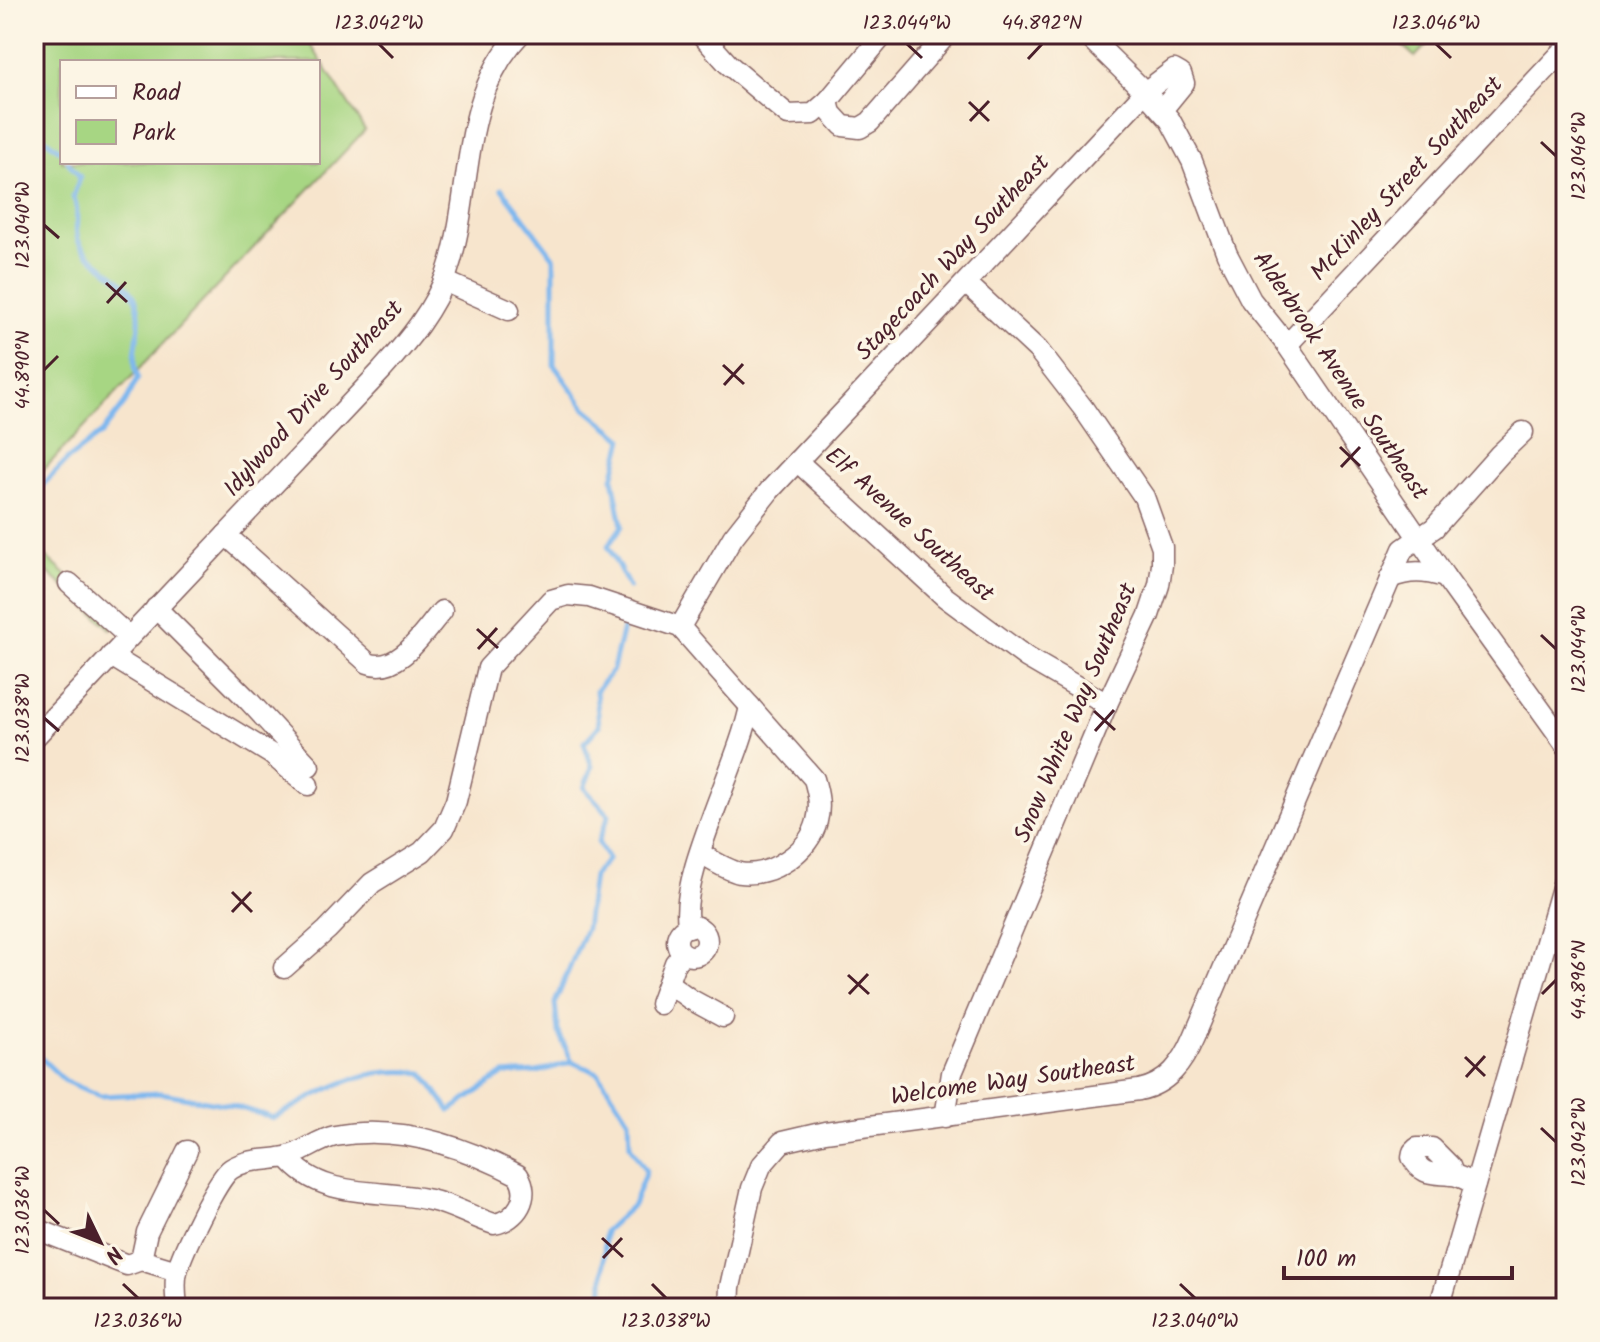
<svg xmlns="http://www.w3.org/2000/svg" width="1600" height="1342" viewBox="0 0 1600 1342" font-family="Kalam,sans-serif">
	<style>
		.green { fill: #a7d683; stroke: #787a57; stroke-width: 2; fill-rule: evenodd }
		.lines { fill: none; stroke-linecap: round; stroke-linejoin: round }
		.stream { stroke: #7eb7ee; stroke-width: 5 }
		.minor-casing { stroke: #876464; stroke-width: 23 }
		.minor { stroke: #fff; stroke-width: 20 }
		.ticks { fill: none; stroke: #4a1f2b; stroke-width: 3 }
		.labels { text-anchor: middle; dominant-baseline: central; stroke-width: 7; stroke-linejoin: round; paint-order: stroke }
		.street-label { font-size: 24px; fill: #4a1f2b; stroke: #fcf5e5 }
		.neatline { fill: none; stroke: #4a1f2b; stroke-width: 3 }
		.ticks-label { font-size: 20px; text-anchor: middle; fill: #4a1f2b }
	</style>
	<rect width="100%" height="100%" fill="#fcf5e5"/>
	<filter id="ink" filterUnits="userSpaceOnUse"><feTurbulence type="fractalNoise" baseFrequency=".0125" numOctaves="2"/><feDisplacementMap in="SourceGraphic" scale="16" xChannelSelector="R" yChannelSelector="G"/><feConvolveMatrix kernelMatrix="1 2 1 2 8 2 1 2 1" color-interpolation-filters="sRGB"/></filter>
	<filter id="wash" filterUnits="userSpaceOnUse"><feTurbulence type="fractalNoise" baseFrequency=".006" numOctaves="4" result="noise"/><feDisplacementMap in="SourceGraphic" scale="32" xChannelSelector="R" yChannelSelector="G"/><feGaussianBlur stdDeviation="1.8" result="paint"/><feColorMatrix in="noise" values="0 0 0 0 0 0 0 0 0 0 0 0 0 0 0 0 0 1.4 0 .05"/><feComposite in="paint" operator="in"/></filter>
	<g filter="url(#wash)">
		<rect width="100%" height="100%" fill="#f7e5cd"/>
		<g class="green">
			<path d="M 34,34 L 304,34 L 365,130 L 34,480 ZM 62,62 L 318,62 L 318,162 L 62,162 Z"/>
			<path d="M 1390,34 L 1437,34 L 1415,57 Z"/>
			<path d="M 34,546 L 118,621 L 111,629 L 34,560 Z"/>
		</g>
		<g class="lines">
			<g class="stream">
				<path d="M 34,63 L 35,74 L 43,82 L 42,89 L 34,100"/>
				<path d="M 34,135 L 44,138 L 62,152"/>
				<path d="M 502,189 L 554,258 L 554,365 L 585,408 L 623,439 L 613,478 L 622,526 L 608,546 L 629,587"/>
				<path d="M 34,494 L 68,459 L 102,433 L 125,403 L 138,378 C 128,353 147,324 135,298 C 123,276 94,265 81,246 C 71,231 82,212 73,197 L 80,177 L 68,162"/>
				<path d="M 34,1034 L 40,1057 L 65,1081 L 100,1096 L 161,1093 L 234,1106 L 274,1118 C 325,1090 362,1065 423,1073 L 450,1111 L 503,1074 L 537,1072 L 572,1062 L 598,1073 L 629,1120 L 630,1146 L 646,1171 L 633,1205 L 605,1231 L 602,1308"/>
				<path d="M 572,1062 L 558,1031 L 555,1003 L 586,928 L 593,876 L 608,859 L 598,842 L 609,815 L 584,788 L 592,767 L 584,743 L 599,726 L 596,691 L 613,669 L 623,628"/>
			</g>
		</g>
	</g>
	<g filter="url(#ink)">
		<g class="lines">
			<defs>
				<g id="minor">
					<path d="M 701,34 L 728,64 L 788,115 L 813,114 L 828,101"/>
					<path d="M 884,34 L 828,101 L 831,113 L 843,126 L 860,128 L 870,122 L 947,34"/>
					<path d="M 1086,34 L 1145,92 L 1170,120 L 1192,161 L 1227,254 L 1251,300 L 1287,345 L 1445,577 L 1566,745"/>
					<path d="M 444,281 L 509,310"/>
					<path d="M 1287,345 L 1566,48"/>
					<path d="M 797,461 L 945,597 L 1026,657 L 1107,704"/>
					<path d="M 226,535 L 368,663 C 399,675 424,631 442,611"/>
					<path d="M 1390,578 C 1410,570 1424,571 1445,577"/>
					<path d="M 69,583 L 129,637"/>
					<path d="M 156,608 L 249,701 L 309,766"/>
					<path d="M 680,627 L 733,537 L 770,490 L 1145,92 L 1174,70 L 1181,74 L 1184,83 L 1162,110"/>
					<path d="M 111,656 L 271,754 L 308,785"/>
					<path d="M 34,738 L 382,370 C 408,341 434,310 447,273 C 474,194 458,99 520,34"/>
					<circle cx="692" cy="941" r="15"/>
					<path d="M 689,927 C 675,883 741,759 750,706"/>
					<path d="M 284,968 L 327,930 L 372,883 L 422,852 L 444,829 L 456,801 L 488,668 L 551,600 L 568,595 L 589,597 L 680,627 L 814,779 C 818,793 821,806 817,821 C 810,851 771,878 740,873 C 727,870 713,861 701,854"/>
					<path d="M 668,983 L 690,999 L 723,1017"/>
					<path d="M 660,1004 L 675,963 L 683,953"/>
					<path d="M 945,1117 L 952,1073 L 1107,704 L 1149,615 L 1159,585 L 1162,565 L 1162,547 L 1144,497 L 1083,408 L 1038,350 L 966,283"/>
					<path d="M 1453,1174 L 1450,1166 L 1432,1148 L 1417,1148 L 1413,1152 L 1412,1157 C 1422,1176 1432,1173 1451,1175 C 1459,1175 1468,1181 1475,1184"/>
					<path d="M 34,1228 L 127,1265 L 141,1260 L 177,1271"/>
					<path d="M 141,1260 L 147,1232 L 187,1151"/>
					<path d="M 177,1308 C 176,1296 174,1283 177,1271 C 182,1253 217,1178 231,1169 C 248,1158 266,1161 285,1157 C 302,1154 317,1140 335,1136 C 399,1124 463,1146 518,1175 C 532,1196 517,1220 494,1224 C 472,1217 453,1205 430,1200 C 382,1188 321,1201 287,1157"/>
					<path d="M 729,1308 L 730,1287 L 752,1188 L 761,1166 L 782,1142 L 825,1132 L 1139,1090 C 1168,1084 1183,1063 1194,1037 L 1403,549 L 1434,528 L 1500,454 L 1523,432"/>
					<path d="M 1439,1308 L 1566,874"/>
				</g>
			</defs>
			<use href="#minor" class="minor-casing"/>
			<use href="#minor" class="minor"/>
		</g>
	</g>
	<path class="ticks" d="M 379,44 L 393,58M 907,44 L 922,58M 1436,44 L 1451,58M 1028,59 L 1042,44M 969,102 L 989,121M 970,121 L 989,101M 1541,142 L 1556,156M 44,225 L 59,238M 106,283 L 127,302M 107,303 L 126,282M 723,365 L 744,384M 44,370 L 58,356M 724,385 L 743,364M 1340,447 L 1360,466M 1341,467 L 1360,447M 477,629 L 498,648M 1541,635 L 1556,649M 478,649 L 497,628M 1094,711 L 1115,730M 44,718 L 59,731M 1095,731 L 1114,710M 232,892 L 252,912M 232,912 L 251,892M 848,975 L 869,994M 849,994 L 868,974M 1542,994 L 1556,980M 1465,1057 L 1485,1076M 1466,1077 L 1485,1056M 1541,1128 L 1556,1142M 44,1210 L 59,1224M 602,1238 L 623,1257M 603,1258 L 622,1238M 123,1284 L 138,1298M 652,1284 L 666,1298M 1180,1284 L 1195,1298"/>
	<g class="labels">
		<g class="street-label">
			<text transform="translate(1407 179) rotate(-47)">McKinley Street Southeast</text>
			<text transform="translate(953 258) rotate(-47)">Stagecoach Way Southeast</text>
			<text transform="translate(1340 376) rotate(56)">Alderbrook Avenue Southeast</text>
			<text transform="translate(314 399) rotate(-48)">Idylwood Drive Southeast</text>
			<text transform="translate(909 525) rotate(42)">Elf Avenue Southeast</text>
			<text transform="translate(1076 713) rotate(-67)">Snow White Way Southeast</text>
			<text transform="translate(1013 1081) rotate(-8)">Welcome Way Southeast</text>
		</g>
	</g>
	<rect width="1600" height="1342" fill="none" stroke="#fcf5e5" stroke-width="88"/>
	<rect x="60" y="60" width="260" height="104" fill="#fcf5e5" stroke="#b59f9b" stroke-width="2"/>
	<rect x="76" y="86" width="40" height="12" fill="#ffffff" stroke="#b59f9b" stroke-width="2"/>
	<text x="132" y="100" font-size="24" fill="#4a1f2b">Road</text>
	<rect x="76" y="120" width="40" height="24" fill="#a7d683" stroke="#b59f9b" stroke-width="2"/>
	<text x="132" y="140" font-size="24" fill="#4a1f2b">Park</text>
	<g transform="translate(100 1242) rotate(133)" stroke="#fcf5e5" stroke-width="6" paint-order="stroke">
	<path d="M0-6L14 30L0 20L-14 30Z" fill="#4a1f2b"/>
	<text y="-12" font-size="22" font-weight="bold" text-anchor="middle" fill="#4a1f2b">N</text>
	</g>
	<path d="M1284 1266v12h228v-12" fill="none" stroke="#4a1f2b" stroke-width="4"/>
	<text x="1296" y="1266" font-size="24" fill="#4a1f2b" stroke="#fcf5e5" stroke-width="6" paint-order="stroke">100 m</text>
	<rect x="44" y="44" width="1512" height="1254" class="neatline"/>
	<g class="ticks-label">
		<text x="379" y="29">123.042°W</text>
		<text x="907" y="29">123.044°W</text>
		<text x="1042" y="29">44.892°N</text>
		<text x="1436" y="29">123.046°W</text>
		<text transform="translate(1578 156) rotate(-90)" y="7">123.046°W</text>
		<text transform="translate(22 225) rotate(-90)" y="7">123.040°W</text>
		<text transform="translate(22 370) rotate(-90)" y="7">44.890°N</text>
		<text transform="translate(1578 649) rotate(-90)" y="7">123.044°W</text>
		<text transform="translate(22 718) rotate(-90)" y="7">123.038°W</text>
		<text transform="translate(1578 980) rotate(-90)" y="7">44.896°N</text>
		<text transform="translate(1578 1142) rotate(-90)" y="7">123.042°W</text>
		<text transform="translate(22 1210) rotate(-90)" y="7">123.036°W</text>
		<text x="138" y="1327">123.036°W</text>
		<text x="666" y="1327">123.038°W</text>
		<text x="1195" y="1327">123.040°W</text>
	</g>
</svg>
